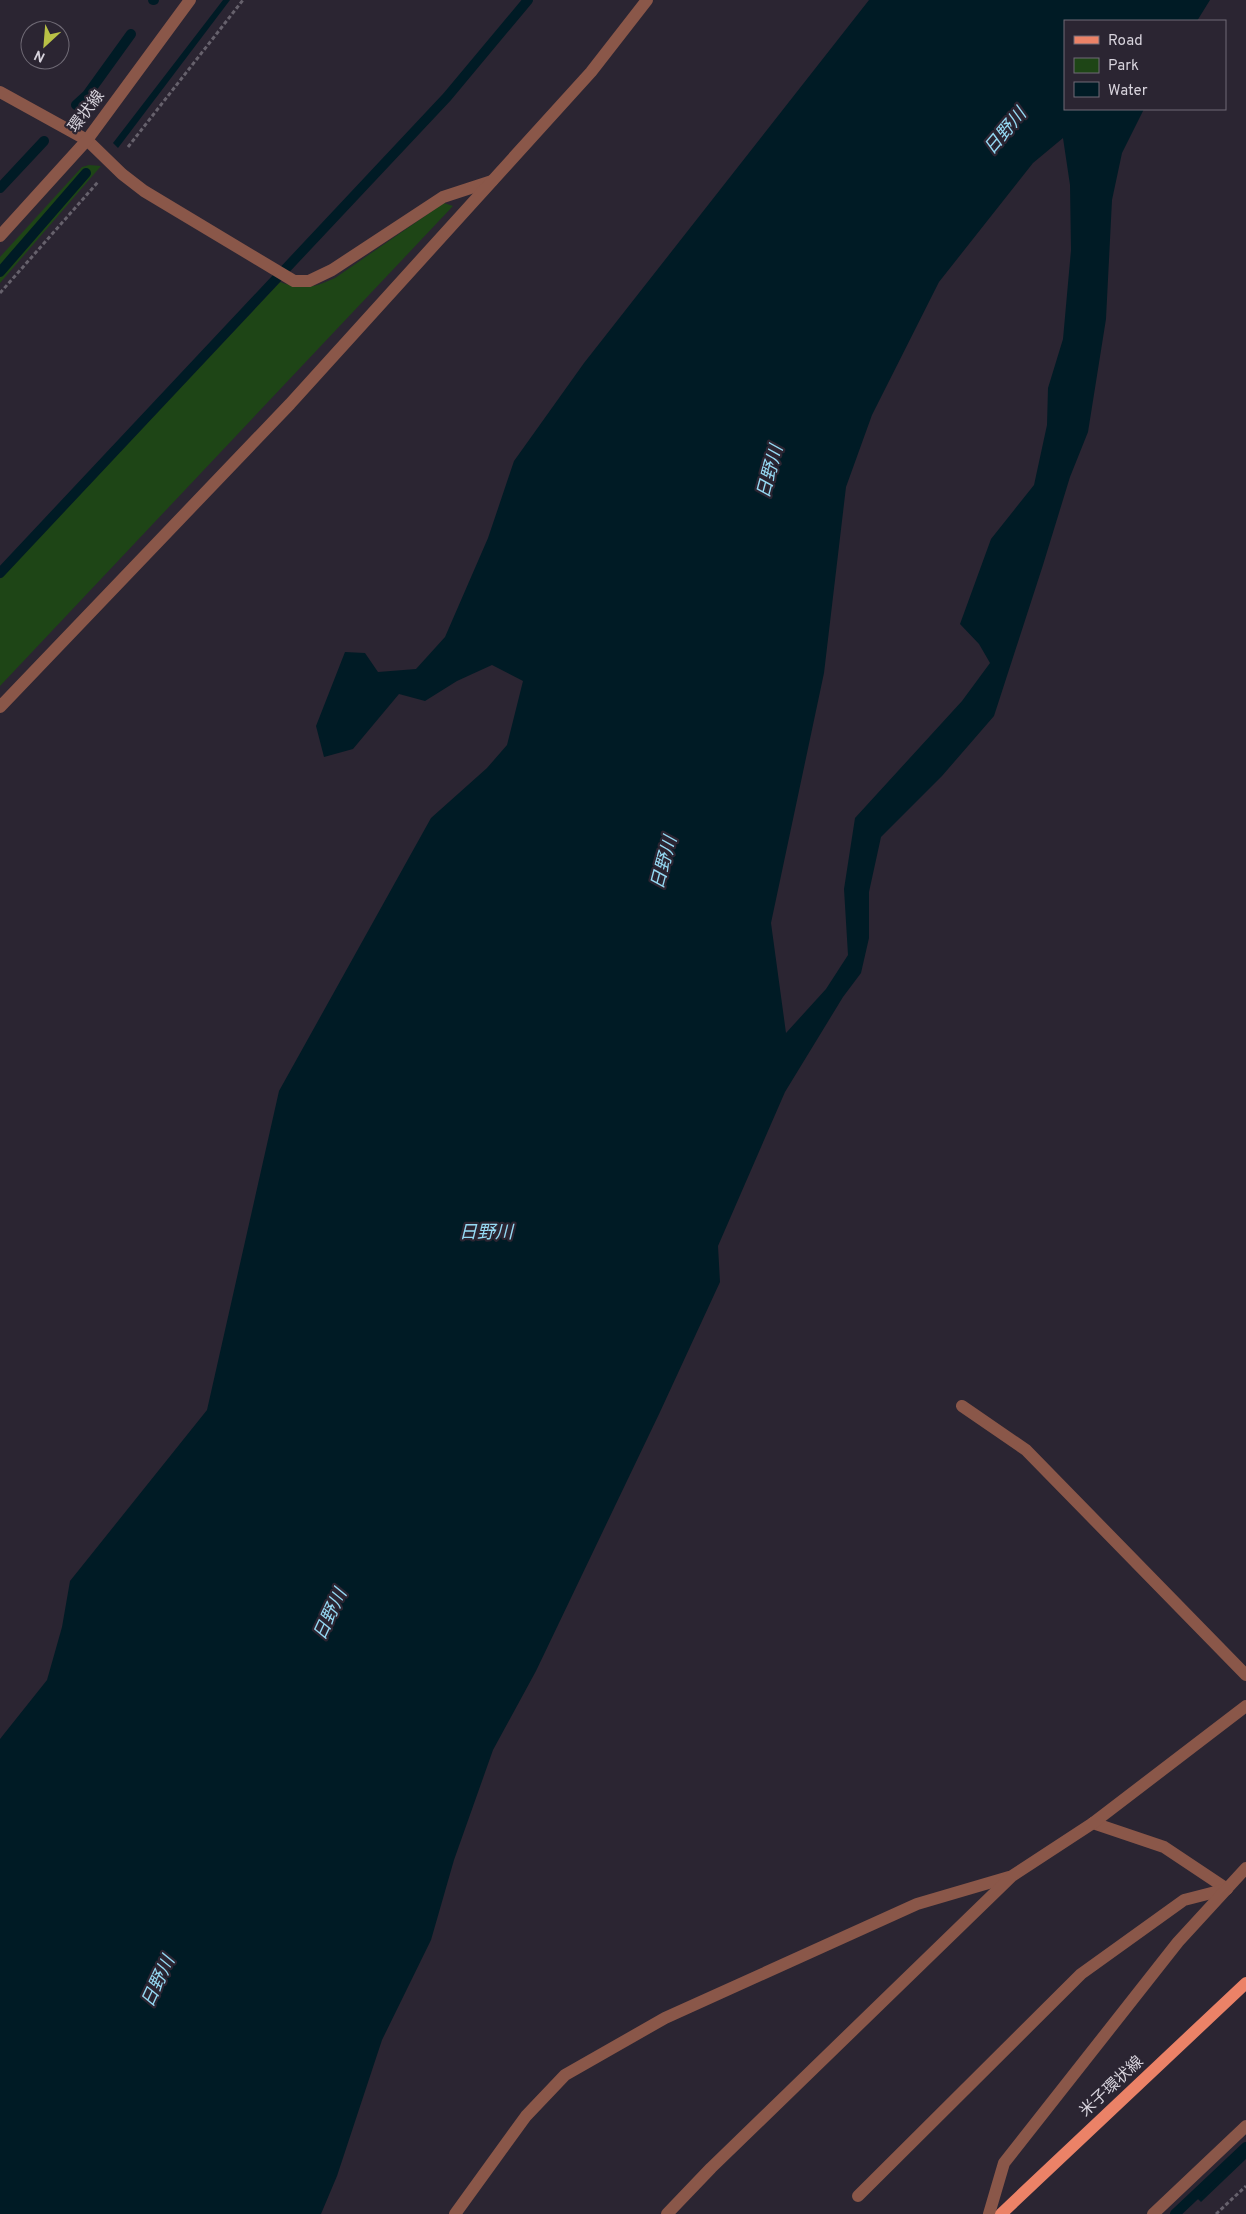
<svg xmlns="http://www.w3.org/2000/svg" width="1246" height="2214" viewBox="0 0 1246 2214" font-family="Overpass,'Noto Sans JP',sans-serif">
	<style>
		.green { fill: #1e4516 }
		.water { fill: #001b25; fill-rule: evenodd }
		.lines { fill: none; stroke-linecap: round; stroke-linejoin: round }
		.stream { stroke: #001b25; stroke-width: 10 }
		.path { stroke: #66616c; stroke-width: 3; stroke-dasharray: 4 2.5; stroke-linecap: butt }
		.minor { stroke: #8a5749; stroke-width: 12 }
		.major { stroke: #eb8267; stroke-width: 12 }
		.labels { text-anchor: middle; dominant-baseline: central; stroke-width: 4.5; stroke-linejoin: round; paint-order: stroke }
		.street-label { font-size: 16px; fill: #d7d3dc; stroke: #2b2532 }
		.water-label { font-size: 18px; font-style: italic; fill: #95d9f3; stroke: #2b2532 }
	</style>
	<rect width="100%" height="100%" fill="#2b2532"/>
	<g class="green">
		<path d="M 89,165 L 101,166 L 0,283 L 0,257 L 82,167 Z"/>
		<path d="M 444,203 L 453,206 L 0,686 L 0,579 L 280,282 C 303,290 313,288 335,278 Z"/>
	</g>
	<g class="water">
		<path d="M 223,0 L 230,0 L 118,148 L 113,143 Z"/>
		<path d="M 869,0 L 1210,0 L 1197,21 L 1065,21 L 1065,109 L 1144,109 L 1122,153 L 1112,200 L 1106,319 L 1088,432 L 1070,477 L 1043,565 L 994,716 L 942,776 L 881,837 L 869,892 L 869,938 L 861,973 L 843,997 L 785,1092 L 718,1246 L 720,1282 L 660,1412 L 536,1671 L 493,1750 L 454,1860 L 431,1940 L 382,2040 L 337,2176 L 321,2214 L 0,2214 L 0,1739 L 47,1680 L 62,1627 L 70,1581 L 207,1410 L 279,1091 L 431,818 L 487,768 L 507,745 L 523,681 L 492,665 L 457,681 L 425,701 L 399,694 L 353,749 L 324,757 L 316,726 L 345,652 L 365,653 L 378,672 L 416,669 L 445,637 L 488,538 L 514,461 L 584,363 ZM 1063,138 L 1070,185 L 1071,250 L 1063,339 L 1048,388 L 1047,425 L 1034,485 L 991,539 L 960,624 L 979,644 L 990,663 L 962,701 L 855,818 L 844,889 L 848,955 L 826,989 L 786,1033 L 771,923 L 824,673 L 846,487 L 872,415 L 939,282 L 1033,163 Z"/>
		<path d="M 1246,2151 L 1246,2159 L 1201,2202 L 1197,2198 Z"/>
	</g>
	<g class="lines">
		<g class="stream">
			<path d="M 153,0 L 154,0"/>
			<path d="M 76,105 L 87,95 L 131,34"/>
			<path d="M 0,188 L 44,141"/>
			<path d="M 0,272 L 86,173"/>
			<path d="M 0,573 L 447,97 L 528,0"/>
			<path d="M 1175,2214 L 1246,2147"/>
		</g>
		<g class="path">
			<path d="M 128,147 L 243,0"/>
			<path d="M 0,293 L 98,182"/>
			<path d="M 1216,2214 L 1246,2186"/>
		</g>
		<g class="minor">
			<path d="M 0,92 L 87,140 L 122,174 L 144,191 L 294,281 L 309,281 L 332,270 L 443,197 L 492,181"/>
			<path d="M 0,236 L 87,140 L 190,0"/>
			<path d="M 0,707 L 290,404 L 591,72 L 647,0"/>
			<path d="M 962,1406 L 1026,1450 L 1246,1675"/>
			<path d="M 1093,1823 L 1164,1847 L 1227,1889"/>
			<path d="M 858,2196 L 1081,1974 L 1184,1900 L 1227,1889"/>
			<path d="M 455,2214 L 526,2116 L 565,2075 L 665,2018 L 917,1904 L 1009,1877"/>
			<path d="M 667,2214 L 711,2168 L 1012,1876 L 1093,1823 L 1246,1706"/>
			<path d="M 989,2214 L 1004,2163 L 1178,1942 L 1246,1868"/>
			<path d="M 1153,2214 L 1246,2126"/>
		</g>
		<path class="major" d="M 1001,2214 L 1246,1983"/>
	</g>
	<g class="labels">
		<g class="street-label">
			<text transform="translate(87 112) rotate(-53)">環状線</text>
			<text transform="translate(1112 2087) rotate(-43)">米子環状線</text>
		</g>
		<g class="water-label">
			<text transform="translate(1006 132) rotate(-50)">日野川</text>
			<text transform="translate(771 472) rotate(-75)">日野川</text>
			<text transform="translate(665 863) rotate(-75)">日野川</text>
			<text x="486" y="1233">日野川</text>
			<text transform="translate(331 1615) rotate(-65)">日野川</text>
			<text transform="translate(159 1982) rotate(-65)">日野川</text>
		</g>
	</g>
	<rect x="1064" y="20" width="162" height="90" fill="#2b2532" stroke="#706b76"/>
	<rect x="1074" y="36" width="25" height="8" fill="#eb8267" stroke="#706b76"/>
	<text x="1108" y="45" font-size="15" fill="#d7d3dc">Road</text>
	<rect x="1074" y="58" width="25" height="15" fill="#1e4516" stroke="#706b76"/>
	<text x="1108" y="70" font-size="15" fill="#d7d3dc">Park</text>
	<rect x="1074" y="82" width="25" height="15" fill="#001b25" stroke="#706b76"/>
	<text x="1108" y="95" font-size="15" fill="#d7d3dc">Water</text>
	<g transform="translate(45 45) rotate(206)"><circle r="24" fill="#2b2532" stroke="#706b76"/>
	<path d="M0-4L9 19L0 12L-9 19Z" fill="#b9c146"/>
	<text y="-8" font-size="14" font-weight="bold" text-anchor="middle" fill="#d7d3dc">N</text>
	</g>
</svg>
